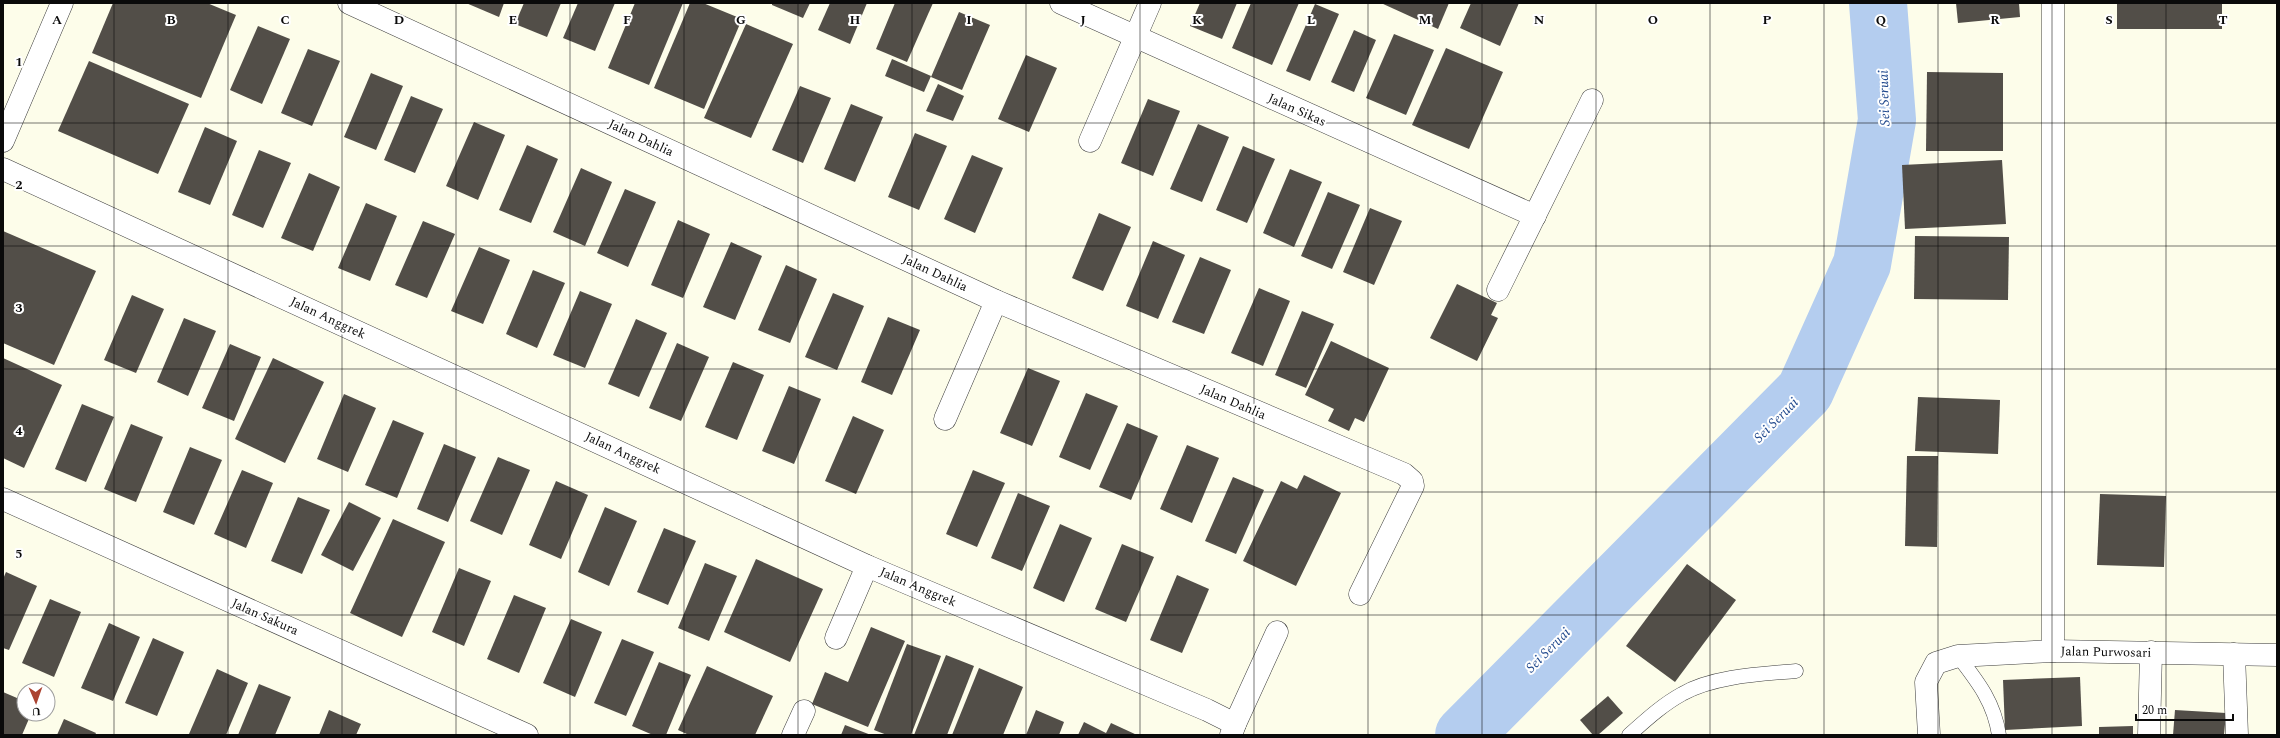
<svg xmlns="http://www.w3.org/2000/svg" width="2280" height="738" viewBox="0 0 2280 738" font-family="Spectral,serif">
	<style>
		.lines { fill: none; stroke-linecap: round; stroke-linejoin: round }
		.river { stroke: #b4cdef; stroke-width: 58 }
		.building { fill: #524e48 }
		.lane-casing { stroke: #3d3d3d; stroke-width: 15 }
		.street-casing { stroke: #3d3d3d; stroke-width: 23 }
		.lane { stroke: #fff; stroke-width: 14 }
		.street { stroke: #fff; stroke-width: 22 }
		.grid { fill: none; stroke: #0a0a0a; stroke-width: 1; stroke-opacity: 0.55 }
		.labels { text-anchor: middle; dominant-baseline: central; stroke-width: 4; stroke-linejoin: round; paint-order: stroke }
		.street-label { font-size: 13px; fill: #0a0a0a; stroke: #fff }
		.water-label { font-size: 14px; font-style: italic; fill: #224a8e; stroke: #fff }
		.grid-label { font-size: 13px; text-anchor: middle; font-weight: bold; fill: #0a0a0a; stroke: #fff; stroke-width: 4; stroke-linejoin: round; paint-order: stroke }
	</style>
	<rect width="100%" height="100%" fill="#fdfdea"/>
	<g class="lines">
		<path class="river" d="M 1464,735 L 1805,391 L 1862,264 L 1887,120 L 1878,3"/>
	</g>
	<g class="building">
		<path d="M 113,3 L 207,3 L 236,15 L 201,98 L 92,53 Z"/>
		<path d="M 466,3 L 504,3 L 499,17 Z"/>
		<path d="M 524,3 L 561,3 L 547,37 L 515,24 Z"/>
		<path d="M 578,3 L 615,3 L 595,51 L 563,38 Z"/>
		<path d="M 635,3 L 683,3 L 649,85 L 608,68 Z"/>
		<path d="M 690,3 L 703,3 L 742,19 L 704,109 L 654,88 Z"/>
		<path d="M 772,3 L 810,3 L 803,18 L 772,5 Z"/>
		<path d="M 830,3 L 867,3 L 850,44 L 818,30 Z"/>
		<path d="M 895,3 L 933,3 L 907,62 L 876,49 Z"/>
		<path d="M 1200,3 L 1237,3 L 1222,39 L 1190,26 Z"/>
		<path d="M 1251,3 L 1299,3 L 1272,65 L 1232,48 Z"/>
		<path d="M 1381,3 L 1449,3 L 1438,29 Z"/>
		<path d="M 1471,3 L 1519,3 L 1500,46 L 1460,28 Z"/>
		<path d="M 1956,3 L 2019,3 L 2020,17 L 1958,23 Z"/>
		<rect x="2117" y="3" width="105" height="26"/>
		<path d="M 1315,4 L 1339,14 L 1310,81 L 1286,71 Z"/>
		<path d="M 959,12 L 990,25 L 962,90 L 931,77 Z"/>
		<path d="M 746,24 L 793,44 L 751,138 L 704,118 Z"/>
		<path d="M 258,26 L 290,39 L 262,104 L 230,90 Z"/>
		<path d="M 1354,30 L 1376,40 L 1354,92 L 1331,82 Z"/>
		<path d="M 1394,34 L 1434,50 L 1406,115 L 1366,98 Z"/>
		<path d="M 1446,48 L 1503,72 L 1469,149 L 1412,125 Z"/>
		<path d="M 308,49 L 340,61 L 312,126 L 281,113 Z"/>
		<path d="M 1026,55 L 1057,68 L 1029,132 L 998,119 Z"/>
		<path d="M 892,59 L 931,76 L 924,92 L 885,76 Z"/>
		<path d="M 89,61 L 189,104 L 158,174 L 58,131 Z"/>
		<path d="M 1927,72 L 2003,73 L 2003,151 L 1926,151 Z"/>
		<path d="M 371,73 L 403,86 L 376,150 L 344,137 Z"/>
		<path d="M 938,84 L 964,96 L 953,121 L 926,111 Z"/>
		<path d="M 800,86 L 831,98 L 803,163 L 772,150 Z"/>
		<path d="M 411,96 L 443,109 L 415,173 L 384,160 Z"/>
		<path d="M 1148,99 L 1180,111 L 1153,176 L 1121,163 Z"/>
		<path d="M 851,104 L 883,117 L 855,182 L 824,169 Z"/>
		<path d="M 474,122 L 505,135 L 478,200 L 446,186 Z"/>
		<path d="M 1198,124 L 1229,137 L 1202,202 L 1170,189 Z"/>
		<path d="M 205,127 L 237,141 L 210,205 L 178,192 Z"/>
		<path d="M 915,133 L 947,146 L 919,210 L 888,197 Z"/>
		<path d="M 527,145 L 558,159 L 531,223 L 499,210 Z"/>
		<path d="M 1243,146 L 1275,159 L 1247,223 L 1216,210 Z"/>
		<path d="M 259,150 L 291,163 L 263,228 L 232,215 Z"/>
		<path d="M 972,155 L 1003,168 L 975,233 L 944,219 Z"/>
		<path d="M 2002,160 L 2006,224 L 1905,229 L 1902,165 Z"/>
		<path d="M 581,168 L 612,182 L 585,246 L 553,232 Z"/>
		<path d="M 1290,169 L 1322,182 L 1294,247 L 1263,233 Z"/>
		<path d="M 309,173 L 340,187 L 313,251 L 281,238 Z"/>
		<path d="M 625,189 L 656,202 L 628,267 L 597,253 Z"/>
		<path d="M 1328,192 L 1360,205 L 1332,269 L 1301,256 Z"/>
		<path d="M 366,203 L 397,216 L 370,281 L 338,268 Z"/>
		<path d="M 1370,208 L 1402,221 L 1374,285 L 1343,272 Z"/>
		<path d="M 1099,213 L 1131,227 L 1103,291 L 1072,278 Z"/>
		<path d="M 678,220 L 710,234 L 683,298 L 651,285 Z"/>
		<path d="M 423,221 L 455,234 L 427,298 L 395,285 Z"/>
		<path d="M 3,231 L 96,271 L 54,365 L 3,343 Z"/>
		<path d="M 1915,236 L 2009,237 L 2008,300 L 1914,299 Z"/>
		<path d="M 1153,241 L 1185,255 L 1158,319 L 1126,306 Z"/>
		<path d="M 731,242 L 762,256 L 735,320 L 703,307 Z"/>
		<path d="M 479,247 L 510,260 L 483,324 L 451,311 Z"/>
		<path d="M 1200,257 L 1231,270 L 1204,334 L 1172,322 Z"/>
		<path d="M 786,265 L 817,279 L 790,343 L 758,330 Z"/>
		<path d="M 533,270 L 565,283 L 537,348 L 506,334 Z"/>
		<path d="M 1457,284 L 1497,303 L 1491,315 L 1498,318 L 1477,361 L 1430,338 Z"/>
		<path d="M 1259,288 L 1290,301 L 1263,366 L 1231,353 Z"/>
		<path d="M 580,291 L 612,304 L 585,368 L 553,355 Z"/>
		<path d="M 833,293 L 864,306 L 837,370 L 805,357 Z"/>
		<path d="M 132,295 L 164,309 L 136,373 L 104,360 Z"/>
		<path d="M 1302,311 L 1334,324 L 1306,388 L 1275,375 Z"/>
		<path d="M 888,317 L 920,330 L 892,395 L 861,382 Z"/>
		<path d="M 184,318 L 216,331 L 188,396 L 157,382 Z"/>
		<path d="M 636,319 L 667,333 L 639,397 L 608,384 Z"/>
		<path d="M 1331,341 L 1389,368 L 1364,422 L 1355,418 L 1349,431 L 1328,421 L 1334,409 L 1305,395 Z"/>
		<path d="M 677,343 L 709,357 L 681,421 L 649,408 Z"/>
		<path d="M 230,344 L 261,357 L 234,421 L 202,408 Z"/>
		<path d="M 3,358 L 62,385 L 24,468 L 3,458 Z"/>
		<path d="M 273,358 L 324,382 L 285,463 L 235,439 Z"/>
		<path d="M 733,362 L 764,375 L 737,440 L 705,427 Z"/>
		<path d="M 1028,368 L 1060,381 L 1032,446 L 1000,433 Z"/>
		<path d="M 789,386 L 821,399 L 794,464 L 762,451 Z"/>
		<path d="M 1086,393 L 1118,406 L 1090,470 L 1059,457 Z"/>
		<path d="M 344,394 L 376,408 L 348,472 L 317,459 Z"/>
		<path d="M 1918,397 L 2000,400 L 1998,454 L 1915,451 Z"/>
		<path d="M 82,404 L 114,417 L 86,482 L 55,469 Z"/>
		<path d="M 853,416 L 884,430 L 856,494 L 825,481 Z"/>
		<path d="M 393,420 L 424,433 L 397,498 L 365,485 Z"/>
		<path d="M 1127,423 L 1158,436 L 1131,500 L 1099,487 Z"/>
		<path d="M 131,424 L 163,437 L 136,502 L 104,489 Z"/>
		<path d="M 444,444 L 476,457 L 448,522 L 417,509 Z"/>
		<path d="M 1187,445 L 1219,458 L 1192,523 L 1160,509 Z"/>
		<path d="M 190,447 L 222,460 L 194,525 L 163,512 Z"/>
		<path d="M 1907,456 L 1938,456 L 1937,547 L 1905,546 Z"/>
		<path d="M 498,457 L 530,470 L 502,535 L 470,521 Z"/>
		<path d="M 242,470 L 273,483 L 246,548 L 214,534 Z"/>
		<path d="M 973,470 L 1005,483 L 977,547 L 946,534 Z"/>
		<path d="M 1304,475 L 1341,493 L 1296,586 L 1243,561 L 1281,481 L 1297,489 Z"/>
		<path d="M 1233,477 L 1264,490 L 1236,554 L 1205,541 Z"/>
		<path d="M 556,481 L 588,495 L 561,559 L 529,545 Z"/>
		<path d="M 1018,493 L 1050,506 L 1022,571 L 991,558 Z"/>
		<path d="M 2100,494 L 2166,496 L 2164,567 L 2097,565 Z"/>
		<path d="M 298,497 L 330,510 L 302,574 L 271,561 Z"/>
		<path d="M 349,502 L 381,518 L 353,571 L 321,555 Z"/>
		<path d="M 605,507 L 637,521 L 609,586 L 578,572 Z"/>
		<path d="M 393,519 L 445,542 L 402,637 L 350,613 Z"/>
		<path d="M 1060,524 L 1092,538 L 1064,602 L 1033,588 Z"/>
		<path d="M 664,528 L 696,541 L 668,605 L 637,592 Z"/>
		<path d="M 1122,544 L 1154,557 L 1126,622 L 1095,609 Z"/>
		<path d="M 756,559 L 823,589 L 790,662 L 724,632 Z"/>
		<path d="M 705,563 L 737,576 L 709,641 L 678,628 Z"/>
		<path d="M 1687,564 L 1736,600 L 1675,682 L 1626,646 Z"/>
		<path d="M 459,568 L 491,581 L 464,646 L 432,632 Z"/>
		<path d="M 6,572 L 37,586 L 9,650 L 3,648 L 3,579 Z"/>
		<path d="M 1177,575 L 1209,589 L 1182,653 L 1150,640 Z"/>
		<path d="M 514,595 L 546,608 L 519,673 L 487,659 Z"/>
		<path d="M 50,599 L 81,612 L 54,677 L 22,663 Z"/>
		<path d="M 571,619 L 602,632 L 575,697 L 543,683 Z"/>
		<path d="M 109,623 L 140,637 L 113,701 L 81,688 Z"/>
		<path d="M 871,627 L 905,641 L 868,727 L 812,704 L 825,672 L 848,682 Z"/>
		<path d="M 153,638 L 184,652 L 157,716 L 125,703 Z"/>
		<path d="M 622,639 L 654,652 L 626,716 L 594,703 Z"/>
		<path d="M 907,644 L 941,656 L 911,735 L 887,735 L 874,730 Z"/>
		<path d="M 946,655 L 974,666 L 947,735 L 914,735 Z"/>
		<path d="M 659,662 L 691,675 L 666,735 L 653,735 L 632,726 Z"/>
		<path d="M 707,666 L 773,696 L 755,735 L 689,735 L 678,730 Z"/>
		<path d="M 979,668 L 1023,687 L 1003,735 L 952,735 Z"/>
		<path d="M 217,669 L 248,683 L 226,735 L 193,735 L 189,734 Z"/>
		<path d="M 2080,677 L 2082,726 L 2005,730 L 2003,680 Z"/>
		<path d="M 259,684 L 291,697 L 275,735 L 238,735 Z"/>
		<path d="M 3,692 L 24,701 L 24,714 L 31,714 L 22,735 L 3,735 Z"/>
		<path d="M 1608,696 L 1623,713 L 1598,735 L 1593,735 L 1580,720 Z"/>
		<path d="M 329,710 L 361,724 L 356,735 L 319,735 Z"/>
		<path d="M 1036,710 L 1064,722 L 1059,735 L 1026,735 Z"/>
		<path d="M 2175,710 L 2226,713 L 2224,735 L 2173,735 Z"/>
		<path d="M 64,719 L 96,733 L 95,735 L 57,735 Z"/>
		<path d="M 1084,722 L 1106,733 L 1111,723 L 1137,735 L 1078,735 Z"/>
		<path d="M 845,725 L 871,735 L 841,735 Z"/>
		<path d="M 2133,726 L 2133,735 L 2099,735 L 2099,727 Z"/>
	</g>
	<g class="lines">
		<defs>
			<g id="lane">
				<path d="M 1958,656 C 1978,682 1994,702 1999,735"/>
				<path d="M 1629,735 C 1646,720 1662,705 1682,694 C 1713,676 1762,674 1796,671"/>
			</g>
			<g id="street">
				<path d="M 349,3 L 996,301 L 1404,474 L 1412,481 L 1413,486 L 1360,594"/>
				<path d="M 1061,3 L 1535,216"/>
				<path d="M 2053,3 L 2053,651"/>
				<path d="M 3,141 L 62,3"/>
				<path d="M 1090,141 L 1150,3"/>
				<path d="M 3,169 L 867,566 L 1207,710 L 1235,724 L 1231,735"/>
				<path d="M 1498,290 L 1592,100"/>
				<path d="M 945,419 L 996,301"/>
				<path d="M 3,499 L 527,735"/>
				<path d="M 836,638 L 867,566"/>
				<path d="M 2234,654 L 2237,735"/>
				<path d="M 1235,724 L 1277,632"/>
				<path d="M 793,735 L 804,711"/>
				<path d="M 1929,735 L 1926,682 L 1936,663 L 1958,656 L 2053,651 L 2277,655"/>
				<path d="M 2149,735 L 2151,652"/>
			</g>
		</defs>
		<use href="#lane" class="lane-casing"/>
		<use href="#street" class="street-casing"/>
		<use href="#lane" class="lane"/>
		<use href="#street" class="street"/>
	</g>
	<path class="grid" d="M 114,3 L 114,735M 228,3 L 228,735M 342,3 L 342,735M 456,3 L 456,735M 570,3 L 570,735M 684,3 L 684,735M 798,3 L 798,735M 912,3 L 912,735M 1026,3 L 1026,735M 1140,3 L 1140,735M 1254,3 L 1254,735M 1368,3 L 1368,735M 1482,3 L 1482,735M 1596,3 L 1596,735M 1710,3 L 1710,735M 1824,3 L 1824,735M 1938,3 L 1938,735M 2052,3 L 2052,735M 2166,3 L 2166,735M 3,123 L 2277,123M 3,246 L 2277,246M 3,369 L 2277,369M 3,492 L 2277,492M 3,615 L 2277,615"/>
	<g class="labels">
		<g class="street-label">
			<text transform="translate(1297 110) rotate(24)">Jalan Sikas</text>
			<text transform="translate(641 138) rotate(25)">Jalan Dahlia</text>
			<text transform="translate(935 273) rotate(25)">Jalan Dahlia</text>
			<text transform="translate(328 318) rotate(25)">Jalan Anggrek</text>
			<text transform="translate(1233 402) rotate(23)">Jalan Dahlia</text>
			<text transform="translate(623 453) rotate(25)">Jalan Anggrek</text>
			<text transform="translate(918 587) rotate(23)">Jalan Anggrek</text>
			<text transform="translate(265 617) rotate(24)">Jalan Sakura</text>
			<text transform="translate(2106 652) rotate(1)">Jalan Purwosari</text>
		</g>
		<g class="water-label">
			<text transform="translate(1884 98) rotate(-92)">Sei Seruai</text>
			<text transform="translate(1776 420) rotate(-45)">Sei Seruai</text>
			<text transform="translate(1548 650) rotate(-45)">Sei Seruai</text>
		</g>
	</g>
	<g class="grid-label">
		<text x="57" y="24">A</text>
		<text x="171" y="24">B</text>
		<text x="285" y="24">C</text>
		<text x="399" y="24">D</text>
		<text x="513" y="24">E</text>
		<text x="627" y="24">F</text>
		<text x="741" y="24">G</text>
		<text x="855" y="24">H</text>
		<text x="969" y="24">I</text>
		<text x="1083" y="24">J</text>
		<text x="1197" y="24">K</text>
		<text x="1311" y="24">L</text>
		<text x="1425" y="24">M</text>
		<text x="1539" y="24">N</text>
		<text x="1653" y="24">O</text>
		<text x="1767" y="24">P</text>
		<text x="1881" y="24">Q</text>
		<text x="1995" y="24">R</text>
		<text x="2109" y="24">S</text>
		<text x="2223" y="24">T</text>
		<text x="19" y="66">1</text>
		<text x="19" y="189">2</text>
		<text x="19" y="312">3</text>
		<text x="19" y="435">4</text>
		<text x="19" y="558">5</text>
	</g>
	<rect width="2280" height="738" fill="none" stroke="#0a0a0a" stroke-width="8"/>
	<g transform="translate(36 702) rotate(178)"><circle r="19" fill="#ffffff" stroke="#9d9d9d"/>
	<path d="M0-3L7 15L0 10L-7 15Z" fill="#ab4331"/>
	<text y="-6" font-size="11" font-weight="bold" text-anchor="middle" fill="#0a0a0a">U</text>
	</g>
	<path d="M2136 714v6h97v-6" fill="none" stroke="#0a0a0a" stroke-width="2"/>
	<text x="2142" y="714" font-size="12" fill="#0a0a0a" stroke="#ffffff" stroke-width="3" paint-order="stroke">20 m</text>
</svg>
